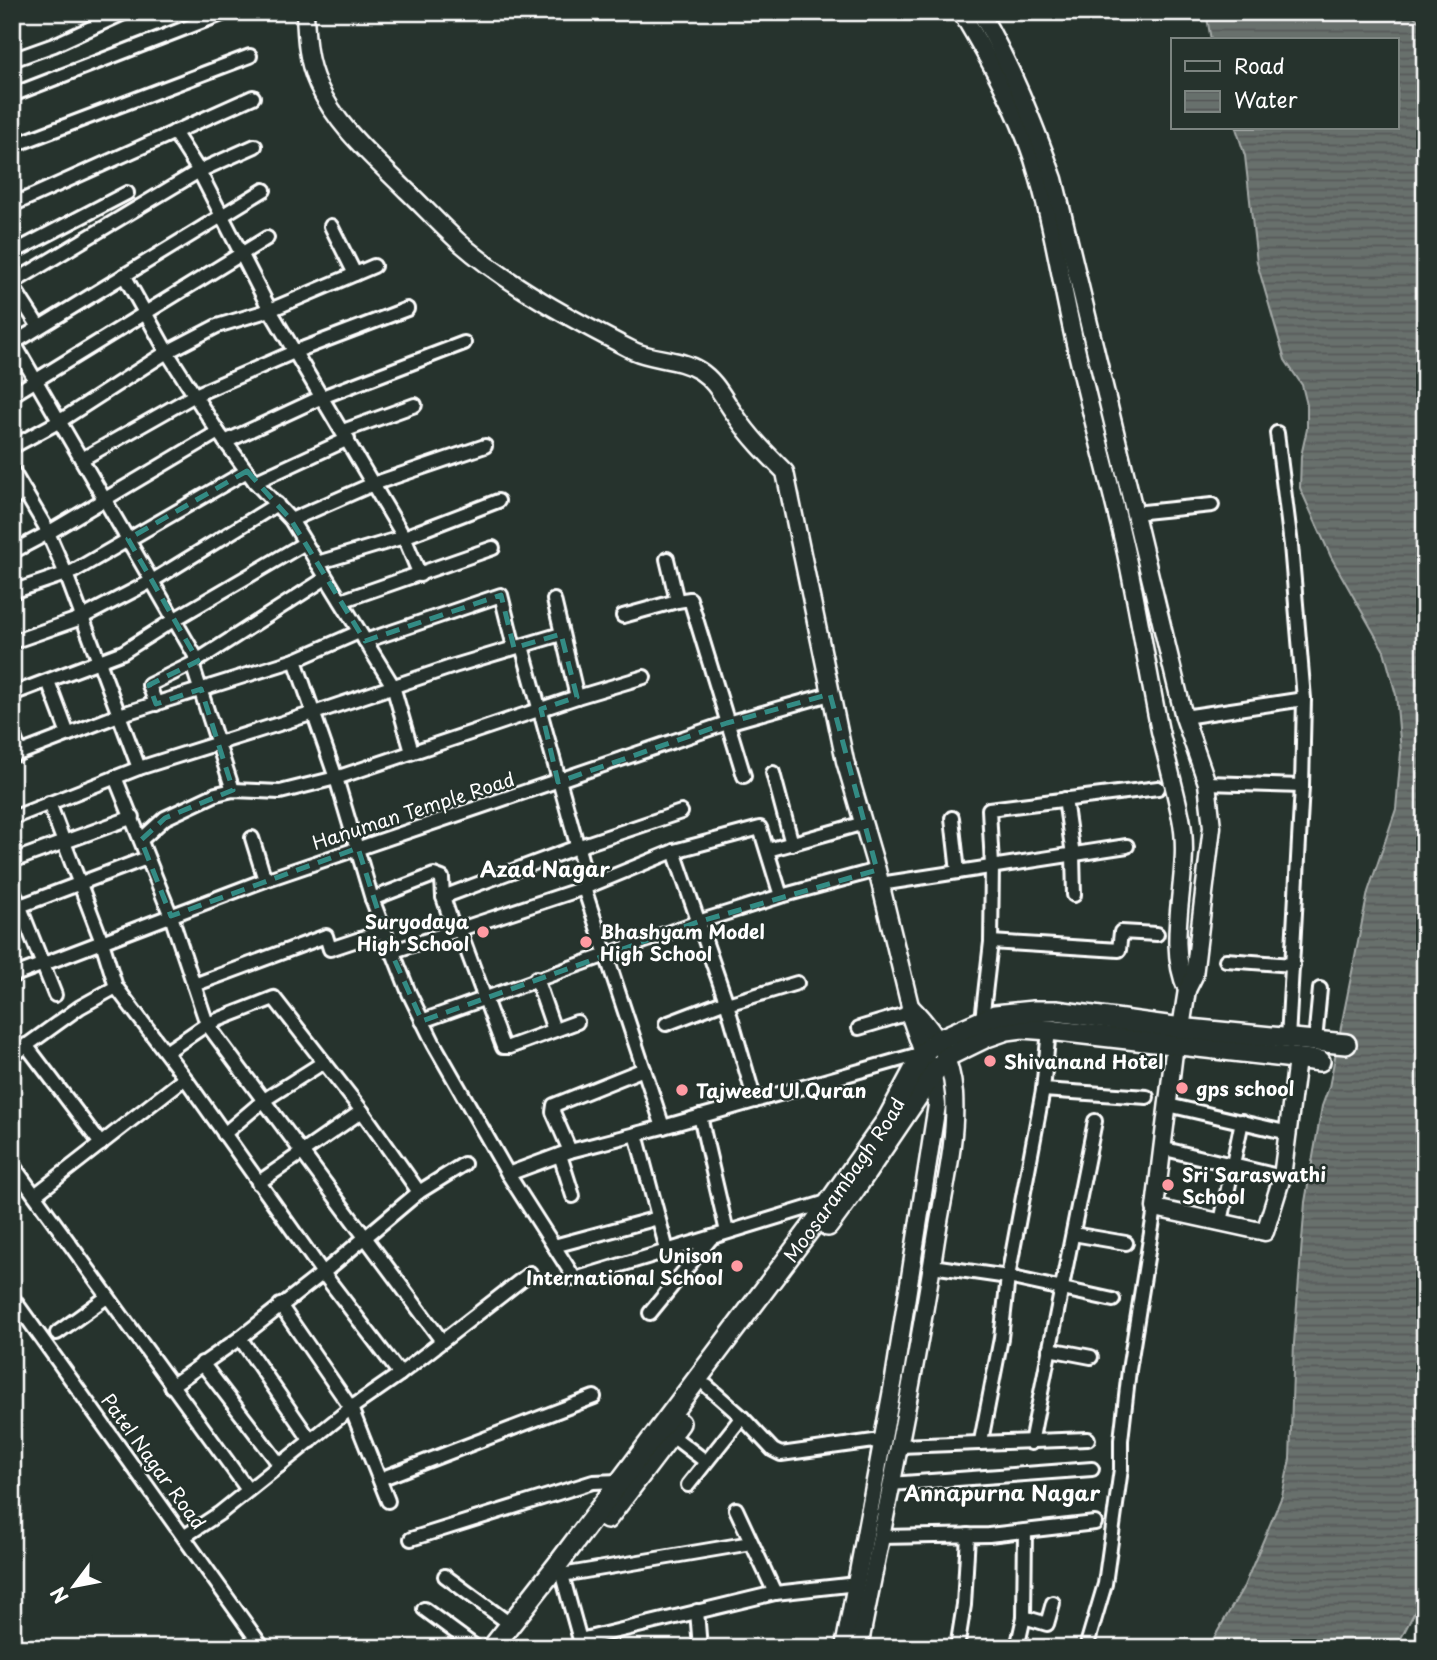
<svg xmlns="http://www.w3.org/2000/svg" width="1437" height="1660" viewBox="0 0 1437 1660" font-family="'Playpen Sans',sans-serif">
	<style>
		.water { fill: url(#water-rules); stroke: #a4a9a7; stroke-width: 2 }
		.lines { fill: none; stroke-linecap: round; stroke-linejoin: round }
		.minor-casing { stroke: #fff; stroke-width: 18 }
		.tertiary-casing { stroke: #fff; stroke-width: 21 }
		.primary-casing { stroke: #fff; stroke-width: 24 }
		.minor { stroke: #26332d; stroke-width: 12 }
		.tertiary { stroke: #26332d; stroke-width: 16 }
		.primary { stroke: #26332d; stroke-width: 19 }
		.marked { fill: none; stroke: #338b84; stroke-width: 5; stroke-dasharray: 14 9; stroke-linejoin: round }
		.poi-dot { fill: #ff9aa2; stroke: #26332d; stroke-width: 2.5 }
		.labels { text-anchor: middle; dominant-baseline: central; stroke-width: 5; stroke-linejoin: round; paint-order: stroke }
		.street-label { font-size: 19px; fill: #fff; stroke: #26332d }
		.poi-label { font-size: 19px; font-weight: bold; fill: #fff; stroke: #26332d; text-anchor: start }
		.neighbourhood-label { font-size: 21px; font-weight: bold; fill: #fff; stroke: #26332d }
	</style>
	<defs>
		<pattern id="water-rules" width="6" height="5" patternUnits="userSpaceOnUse" patternTransform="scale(1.75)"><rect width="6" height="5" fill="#67706c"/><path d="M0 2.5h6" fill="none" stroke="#575a59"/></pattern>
	</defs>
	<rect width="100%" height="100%" fill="#26332d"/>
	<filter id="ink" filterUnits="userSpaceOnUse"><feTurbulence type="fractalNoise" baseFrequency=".0143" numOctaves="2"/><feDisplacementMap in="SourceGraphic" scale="14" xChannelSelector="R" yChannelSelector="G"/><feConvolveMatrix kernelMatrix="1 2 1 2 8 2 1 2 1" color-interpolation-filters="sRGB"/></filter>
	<g filter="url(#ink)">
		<path class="water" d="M 1206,12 L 1410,12 L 1425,27 L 1425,1592 L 1396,1648 L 1208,1648 L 1244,1586 L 1282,1496 L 1290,1459 L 1294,1343 L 1305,1202 L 1322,1106 L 1329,1087 L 1368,892 L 1396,809 L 1401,752 L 1398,717 L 1396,695 L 1384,651 L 1331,557 L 1300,488 L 1301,456 L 1307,429 L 1307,405 L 1302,385 L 1285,360 L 1257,263 L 1245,156 L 1236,128 L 1397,128 L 1397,40 L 1211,40 Z"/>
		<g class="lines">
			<defs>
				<g id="minor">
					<path d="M 12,60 L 54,45 L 126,12"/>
					<path d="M 12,95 L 227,12"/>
					<path d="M 174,132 L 199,171 L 270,310 L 404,537 L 420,575"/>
					<path d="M 12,146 L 250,56"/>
					<path d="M 12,205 L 253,97"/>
					<path d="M 331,226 L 355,274"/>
					<path d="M 12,253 L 127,193"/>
					<path d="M 124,275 L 167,352 L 218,432 L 255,482 L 291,520 L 393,686 L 412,752"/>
					<path d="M 12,283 L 199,171 L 255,146"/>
					<path d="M 12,285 L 39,327"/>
					<path d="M 14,343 L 197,659"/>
					<path d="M 12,344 L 264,190"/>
					<path d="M 12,395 L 267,238"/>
					<path d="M 343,431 L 415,405"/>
					<path d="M 1277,433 L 1291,545 L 1304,699 L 1302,786 L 1288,1039"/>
					<path d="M 225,442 L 322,397 L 464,343"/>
					<path d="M 12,447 L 60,421 L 167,352 L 217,326 L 270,310 L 374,266"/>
					<path d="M 82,459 L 195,395 L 294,352 L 407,309"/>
					<path d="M 12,470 L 45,526 L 66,574 L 139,768"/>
					<path d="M 255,482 L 348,439"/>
					<path d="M 12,500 L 25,492"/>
					<path d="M 1134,513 L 1212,505"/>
					<path d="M 291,520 L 373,484 L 485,446"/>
					<path d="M 12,552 L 48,533 L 218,432"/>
					<path d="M 667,559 L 677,601"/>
					<path d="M 317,563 L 404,537 L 498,501"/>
					<path d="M 12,592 L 74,571 L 247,471"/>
					<path d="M 554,600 L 577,697"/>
					<path d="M 341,601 L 493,548"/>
					<path d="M 623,616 L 677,601 L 690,599 L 744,776"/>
					<path d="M 365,641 L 501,595 L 514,647"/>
					<path d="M 12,642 L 81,618 L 152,581 L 277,504"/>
					<path d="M 522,646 L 584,870 L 584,888 L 663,1127"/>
					<path d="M 295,660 L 336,778 L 372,899 L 409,993 L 434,1044 L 508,1174 L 575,1279 L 830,1201"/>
					<path d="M 192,664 L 233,790"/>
					<path d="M 48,681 L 68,734"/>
					<path d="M 12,694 L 123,652 L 175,619 L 305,543"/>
					<path d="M 156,704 L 149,685 L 192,664 L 326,578"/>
					<path d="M 1184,717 L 1304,699"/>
					<path d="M 12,732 L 20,752"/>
					<path d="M 12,756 L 119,715 L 295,660 L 359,632"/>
					<path d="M 773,773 L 792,844"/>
					<path d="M 115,777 L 171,916 L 207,1024 L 442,1341"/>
					<path d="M 1207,783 L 1302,786"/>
					<path d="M 1065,799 L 1073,855 L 1074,895"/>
					<path d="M 49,803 L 102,942 L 116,987 L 185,1078 L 323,1273 L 400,1374"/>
					<path d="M 12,818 L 139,768 L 314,713 L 454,666 L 561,634"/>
					<path d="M 952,818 L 958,872"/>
					<path d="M 252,838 L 265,880"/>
					<path d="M 141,840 L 165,818 L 216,794 L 233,790 L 280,792 L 336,778 L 577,697 L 644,677"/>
					<path d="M 768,850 L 864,823"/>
					<path d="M 674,851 L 727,1004 L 755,1101"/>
					<path d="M 12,861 L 133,817"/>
					<path d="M 880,884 L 1127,846"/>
					<path d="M 12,887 L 55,995"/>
					<path d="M 443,897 L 454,930"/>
					<path d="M 372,899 L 434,875 L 442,878 L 443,897 L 577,847 L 681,812"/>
					<path d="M 12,909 L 147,858"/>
					<path d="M 459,929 L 503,1047 L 509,1047 L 577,1022"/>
					<path d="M 991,942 L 1119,950 L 1121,932 L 1157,934"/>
					<path d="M 391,952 L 584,888 L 674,851 L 760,828 L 781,896"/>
					<path d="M 1226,960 L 1293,965"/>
					<path d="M 12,976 L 265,880 L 727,723 L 830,694"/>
					<path d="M 536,978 L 554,1030"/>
					<path d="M 194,985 L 326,936 L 330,949 L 384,931"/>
					<path d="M 727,1004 L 797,983"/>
					<path d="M 982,1020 L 991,942 L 992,866 L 989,809 L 1158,788"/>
					<path d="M 422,1021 L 698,922 L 781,896 L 877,870"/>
					<path d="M 666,1024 L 726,1001"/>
					<path d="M 859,1028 L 909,1013"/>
					<path d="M 1315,1041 L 1320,989"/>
					<path d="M 26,1045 L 101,1144"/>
					<path d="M 166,1052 L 207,1024 L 274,998 L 362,1111 L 419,1192"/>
					<path d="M 12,1056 L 80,1007 L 116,987"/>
					<path d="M 1043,1090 L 1147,1097"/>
					<path d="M 1168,1105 L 1289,1133"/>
					<path d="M 700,1116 L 727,1232"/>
					<path d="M 224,1134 L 264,1100 L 324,1062"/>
					<path d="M 636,1134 L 667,1250"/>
					<path d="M 1161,1148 L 1282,1177"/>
					<path d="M 570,1151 L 553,1112 L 554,1105 L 644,1069"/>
					<path d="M 560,1155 L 573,1196"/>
					<path d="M 12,1164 L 248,1490"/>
					<path d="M 508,1174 L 570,1151 L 663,1127 L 923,1053"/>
					<path d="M 258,1183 L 362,1111"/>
					<path d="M 35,1195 L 185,1078"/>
					<path d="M 1221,1222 L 1242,1121"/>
					<path d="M 1073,1234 L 1126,1243"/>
					<path d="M 554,1246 L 658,1218"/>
					<path d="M 932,1266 L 1008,1277 L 1113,1300"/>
					<path d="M 12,1297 L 263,1648"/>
					<path d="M 280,1305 L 351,1408 L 388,1501"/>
					<path d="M 650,1313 L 712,1237"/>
					<path d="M 57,1333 L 107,1297"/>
					<path d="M 240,1338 L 311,1441"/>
					<path d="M 1049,1349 L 1091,1357"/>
					<path d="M 202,1363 L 280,1465"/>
					<path d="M 171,1386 L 240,1338 L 323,1273 L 419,1192 L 464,1164"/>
					<path d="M 707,1386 L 742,1417 L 773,1450 L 781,1454 L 881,1440"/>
					<path d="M 671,1435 L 705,1461"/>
					<path d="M 981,1441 L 1001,1338 L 1008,1277 L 1043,1090 L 1049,1030"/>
					<path d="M 1031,1443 L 1095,1121"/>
					<path d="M 899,1446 L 1088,1439"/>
					<path d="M 380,1479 L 594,1397"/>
					<path d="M 890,1484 L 1092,1469"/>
					<path d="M 688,1485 L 742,1417"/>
					<path d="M 736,1509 L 775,1593"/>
					<path d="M 185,1536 L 220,1513 L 351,1408 L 400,1374 L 530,1273"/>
					<path d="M 880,1537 L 989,1535 L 1095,1523"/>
					<path d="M 411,1539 L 593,1482 L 619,1481"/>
					<path d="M 751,1543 L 562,1575 L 580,1640 L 775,1593 L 857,1584"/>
					<path d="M 445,1576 L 510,1624"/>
					<path d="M 424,1609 L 477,1648"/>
					<path d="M 697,1611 L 700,1648"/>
					<path d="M 1024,1617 L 1047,1624 L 1053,1603"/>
					<path d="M 957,1648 L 964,1605 L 968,1535"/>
					<path d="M 1017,1648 L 1024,1617 L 1025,1531"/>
					<path d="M 1086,1648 L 1105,1584 L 1121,1469 L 1121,1440 L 1129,1370 L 1155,1208"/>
				</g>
				<g id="tertiary">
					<path d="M 305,12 C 306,38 307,61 318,85 C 337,127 374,158 406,190 C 424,207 440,225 459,242 C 509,286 575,321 634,351 C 654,360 679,358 700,371 C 717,382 724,400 736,416 C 750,437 767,454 785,472 L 845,761 L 877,870 L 910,1006 L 909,1013 L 923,1053 L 933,1074 L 937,1105 L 894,1379 L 844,1648"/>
					<path d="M 961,12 C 989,59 1016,107 1033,159 C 1054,226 1063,297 1080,365 C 1094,425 1110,484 1124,544 C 1138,606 1147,669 1160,731 C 1167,760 1175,789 1181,818 C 1193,874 1163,937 1187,990"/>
					<path d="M 980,12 C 1011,65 1033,121 1054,179 L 1184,717 L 1207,783 L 1212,827 L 1194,976 L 1187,990 L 1181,1028"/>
					<path d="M 1175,1044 L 1155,1208 L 1265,1232 L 1282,1177 L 1297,1059"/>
					<path d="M 859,1648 C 885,1514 914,1381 935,1246 C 942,1197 957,1144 954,1094 C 951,1057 936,1032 910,1006"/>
				</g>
				<g id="primary">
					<path d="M 828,1226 L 853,1192 L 933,1074 L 948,1056 L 987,1037 L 1007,1030 L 1022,1028 L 1049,1030 L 1320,1061"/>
					<path d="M 607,1519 L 680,1423"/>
					<path id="s1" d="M 492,1648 L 561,1560 L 816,1221 L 887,1120 L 923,1053 L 938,1040 L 995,1015 L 1034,1011 L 1056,1011 L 1189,1029 L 1346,1044"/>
				</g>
			</defs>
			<use href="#minor" class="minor-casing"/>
			<use href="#tertiary" class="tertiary-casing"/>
			<use href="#primary" class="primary-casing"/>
			<use href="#minor" class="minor"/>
			<use href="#tertiary" class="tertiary"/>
			<use href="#primary" class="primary"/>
		</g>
	</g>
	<path class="marked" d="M 247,471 L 291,520 L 365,641 L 501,595 L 514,648 L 561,634 L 577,697 L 541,709 L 558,782 L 727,723 L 830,694 L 877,870 L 698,922 L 422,1021 L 391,952 L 358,848 L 171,916 L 141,840 L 165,818 L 233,790 L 201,689 L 156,704 L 149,685 L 198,661 L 128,539 Z"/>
	<g class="poi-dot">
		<circle cx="483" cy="932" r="7"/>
		<circle cx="586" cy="942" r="7"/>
		<circle cx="990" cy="1061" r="7"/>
		<circle cx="1182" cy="1088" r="7"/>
		<circle cx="682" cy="1090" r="7"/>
		<circle cx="1168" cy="1185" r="7"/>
		<circle cx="737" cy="1266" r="7"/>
	</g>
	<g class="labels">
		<g class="street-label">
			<text transform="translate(413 810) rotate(-18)">Hanuman Temple Road</text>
			<text stroke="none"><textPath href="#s1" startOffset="586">Moosarambagh Road</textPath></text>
			<text transform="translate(154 1461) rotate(54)">Patel Nagar Road</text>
		</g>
		<g class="poi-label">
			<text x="469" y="921" text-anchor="end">Suryodaya<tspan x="469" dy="22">High School</tspan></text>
			<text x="600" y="931">Bhashyam Model<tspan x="600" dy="22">High School</tspan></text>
			<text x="1004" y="1061">Shivanand Hotel</text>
			<text x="1196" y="1088">gps school</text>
			<text x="696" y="1090">Tajweed Ul Quran</text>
			<text x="1182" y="1174">Sri Saraswathi<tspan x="1182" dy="22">School</tspan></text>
			<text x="723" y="1255" text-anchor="end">Unison<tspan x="723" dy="22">International School</tspan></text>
		</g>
		<g class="neighbourhood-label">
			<text x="545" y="868">Azad Nagar</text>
			<text x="1002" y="1492">Annapurna Nagar</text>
		</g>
	</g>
	<rect width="1437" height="1660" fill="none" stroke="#26332d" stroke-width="42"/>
	<rect x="21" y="21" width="1395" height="1618" fill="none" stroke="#fff" stroke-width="2.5" filter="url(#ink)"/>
	<rect x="1171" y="38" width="228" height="91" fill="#26332d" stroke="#7d8581" stroke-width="2"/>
	<rect x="1185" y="61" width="35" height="10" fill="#26332d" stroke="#7d8581" stroke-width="2"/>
	<text x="1234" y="74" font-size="21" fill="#ffffff">Road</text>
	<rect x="1185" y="91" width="35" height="21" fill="url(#water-rules)" stroke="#7d8581" stroke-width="2"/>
	<text x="1234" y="108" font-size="21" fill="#ffffff">Water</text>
	<g transform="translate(74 1586) rotate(238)" stroke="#26332d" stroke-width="5" paint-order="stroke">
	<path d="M0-5L12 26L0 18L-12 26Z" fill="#ffffff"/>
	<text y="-10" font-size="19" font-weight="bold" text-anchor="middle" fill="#ffffff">N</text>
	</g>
</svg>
